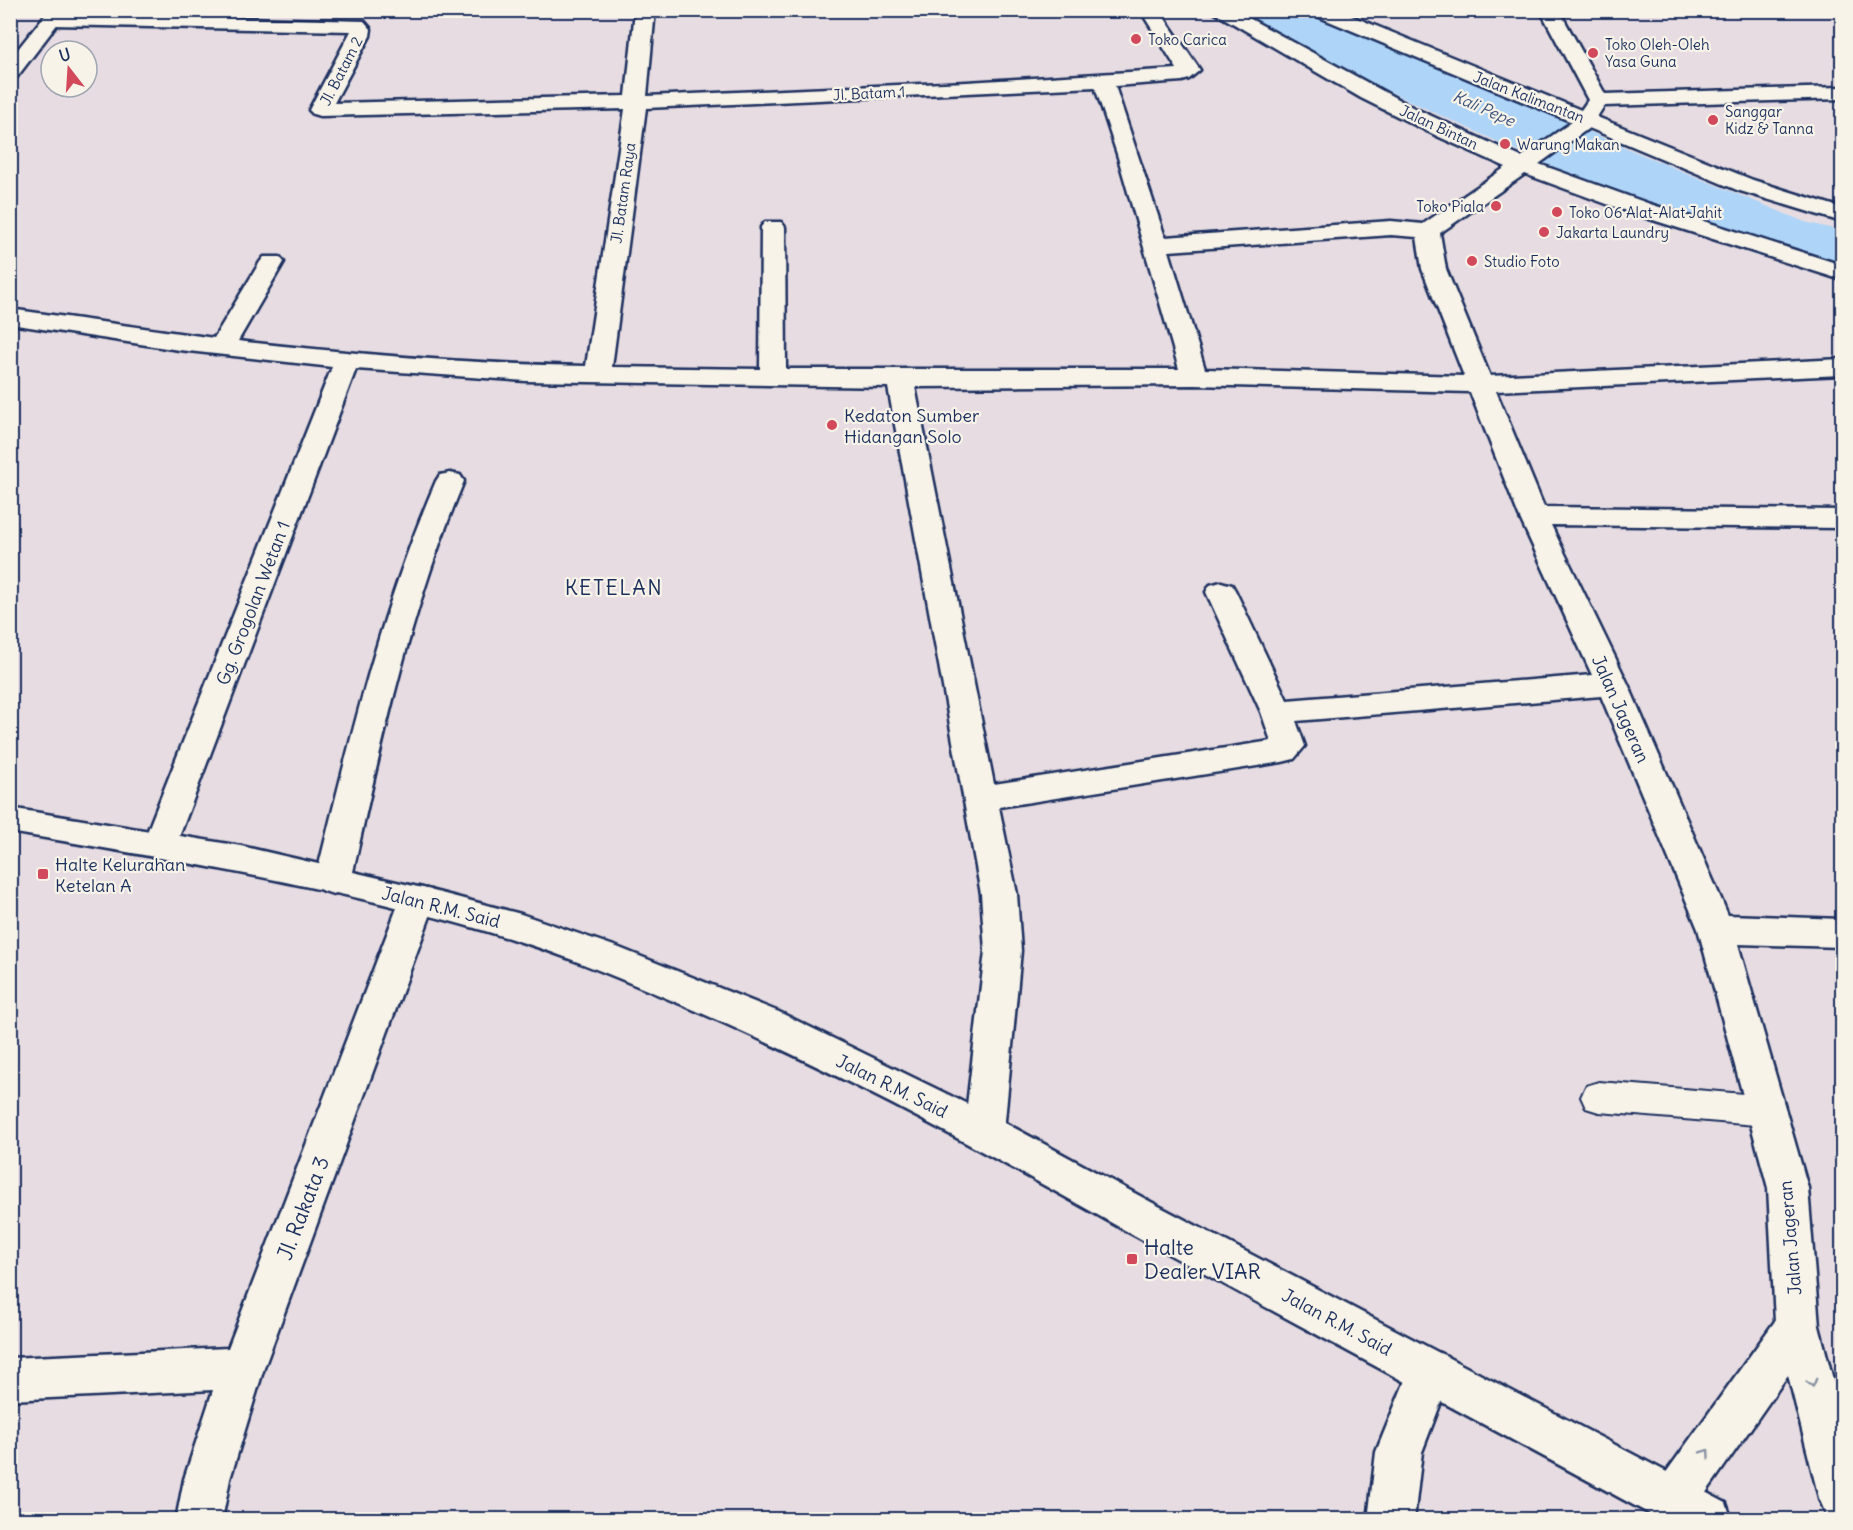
<svg xmlns="http://www.w3.org/2000/svg" width="1853" height="1530" viewBox="0 0 1853 1530" font-family="Delius,sans-serif">
	<style>
		.lines { fill: none; stroke-linecap: round; stroke-linejoin: round }
		.river { fill: #aed5f8; fill-rule: evenodd }
		.lane-casing { stroke: #1b2f5e; stroke-width: 4 }
		.street-casing { stroke: #1b2f5e; stroke-width: 5 }
		.secondary-casing { stroke: #1b2f5e; stroke-width: 5 }
		.lane { fill: #f7f3e8; fill-rule: evenodd }
		.street { fill: #f7f3e8; fill-rule: evenodd }
		.secondary { fill: #f7f3e8; fill-rule: evenodd }
		.oneway { stroke: #8991a3 }
		.poi-dot { fill: #d1495b; stroke: #f7f3e8; stroke-width: 2 }
		.labels { text-anchor: middle; dominant-baseline: central; stroke-width: 4.5; stroke-linejoin: round; paint-order: stroke }
		.far-poi-label { font-size: 15px; fill: #1b2f5e; stroke: #f7f3e8; text-anchor: start }
		.far-street-label { font-size: 15px; fill: #1b2f5e; stroke: #f7f3e8 }
		.far-water-label { font-size: 16px; font-style: italic; fill: #38507d; stroke: #f7f3e8 }
		.poi-label { font-size: 18px; fill: #1b2f5e; stroke: #f7f3e8; text-anchor: start }
		.street-label { font-size: 18px; fill: #1b2f5e; stroke: #f7f3e8 }
		.quarter-label { font-size: 21px; letter-spacing: 1.5px; fill: #1b2f5e; stroke: #f7f3e8 }
		.near-street-label { font-size: 21px; fill: #1b2f5e; stroke: #f7f3e8 }
		.near-poi-label { font-size: 21px; fill: #1b2f5e; stroke: #f7f3e8; text-anchor: start }
	</style>
	<rect width="100%" height="100%" fill="#e7dce1"/>
	<filter id="ink" filterUnits="userSpaceOnUse"><feTurbulence type="fractalNoise" baseFrequency=".0167" numOctaves="2"/><feDisplacementMap in="SourceGraphic" scale="12" xChannelSelector="R" yChannelSelector="G"/><feConvolveMatrix kernelMatrix="1 2 1 2 8 2 1 2 1" color-interpolation-filters="sRGB"/></filter>
	<g filter="url(#ink)">
		<g class="lines">
			<path class="river" d="M 1232,10 L 1314,10 L 1631,150 L 1805,222 L 1842,231 L 1842,275 L 1757,256 L 1581,180 L 1240,23 Z"/>
			<defs>
				<path id="lane" d="M 1599,1082 L 1768,1096 L 1781,1100 L 1786,1111 L 1781,1122 L 1768,1126 L 1599,1112 L 1586,1108 L 1581,1097 L 1586,1086 Z"/>
				<g id="street">
					<path d="M 635,10 L 655,10 L 647,96 L 967,82 L 1177,69 L 1140,10 L 1159,10 L 1200,70 L 1189,79 L 1182,81 L 1115,86 L 1165,237 L 1391,221 L 1423,224 L 1506,167 L 1437,136 L 1361,98 L 1210,10 L 1234,10 L 1414,108 L 1521,157 L 1572,122 L 1312,14 L 1310,10 L 1337,10 L 1581,110 L 1588,100 L 1540,10 L 1559,10 L 1605,94 L 1842,87 L 1842,99 L 1604,106 L 1597,117 L 1753,180 L 1842,208 L 1842,222 L 1737,190 L 1589,128 L 1539,164 L 1650,204 L 1842,265 L 1842,280 L 1634,214 L 1525,174 L 1440,233 L 1446,269 L 1490,376 L 1842,359 L 1842,375 L 1496,391 L 1544,507 L 1842,510 L 1842,528 L 1551,525 L 1628,684 L 1728,915 L 1842,919 L 1842,947 L 1738,944 L 1808,1188 L 1819,1326 L 1842,1414 L 1842,1520 L 1826,1514 L 1819,1498 L 1788,1375 L 1689,1517 L 1684,1520 L 1657,1517 L 1650,1501 L 1657,1485 L 1775,1321 L 1768,1188 L 1698,929 L 1601,696 L 1296,721 L 1305,746 L 1294,759 L 1282,762 L 999,807 L 1017,894 L 1021,951 L 1004,1131 L 998,1143 L 984,1148 L 970,1143 L 964,1131 L 985,951 L 981,894 L 888,387 L 526,381 L 356,369 L 176,845 L 171,854 L 159,858 L 147,854 L 142,845 L 332,367 L 179,350 L 10,324 L 10,309 L 214,338 L 260,262 L 264,257 L 280,257 L 284,262 L 238,341 C 354,354 470,364 586,366 L 625,109 L 320,116 L 313,114 L 309,110 L 351,31 L 53,25 L 43,19 L 53,13 L 364,21 L 371,29 L 370,36 L 334,103 L 626,96 ZM 1095,87 L 1117,154 L 1179,369 L 786,369 L 785,227 L 781,222 L 765,222 L 761,227 L 760,369 L 612,367 L 646,108 ZM 1391,235 L 1417,237 L 1422,269 L 1464,376 L 1205,369 L 1169,251 ZM 1194,385 L 1470,392 L 1519,516 L 1592,675 L 1287,700 L 1236,592 L 1232,585 L 1221,582 L 1210,585 L 1206,592 L 1261,712 L 1271,741 L 994,784 L 915,387 Z"/>
					<path d="M 450,473 L 460,475 L 464,481 C 410,610 381,745 351,881 L 345,890 L 333,894 L 321,890 L 315,881 C 349,745 380,610 436,481 L 440,475 Z"/>
					<path d="M 418,887 L 431,890 L 436,900 L 264,1368 L 230,1479 L 222,1520 L 176,1520 L 184,1479 L 213,1390 L 10,1400 L 10,1358 L 228,1348 L 400,900 L 405,890 Z"/>
					<path d="M 1431,1350 L 1447,1356 L 1453,1371 L 1422,1452 L 1414,1520 L 1368,1520 L 1376,1452 L 1415,1356 Z"/>
				</g>
				<g id="secondary">
					<path d="M 49,10 L 68,10 L 17,77 L 10,79 L 10,59 Z"/>
					<path d="M 10,808 L 241,846 L 418,887 L 521,914 L 617,947 L 779,1012 L 998,1119 L 1151,1202 L 1726,1503 L 1732,1520 L 1661,1520 C 1480,1422 1299,1326 1119,1227 C 969,1143 818,1061 659,995 C 611,975 564,955 515,940 C 350,889 180,861 10,832 Z"/>
				</g>
			</defs>
			<use href="#lane" class="lane-casing"/>
			<use href="#street" class="street-casing"/>
			<use href="#secondary" class="secondary-casing"/>
			<use href="#lane" class="lane"/>
			<use href="#street" class="street"/>
			<use href="#secondary" class="secondary"/>
		</g>
		<defs><path id="oneway-chevron" d="M-2-3.5L2.5 0L-2 3.5" fill="none" stroke-width="1.6" stroke-linecap="round" stroke-linejoin="round" transform="scale(1.5)"/></defs>
		<g class="oneway">
			<use href="#oneway-chevron" transform="translate(1812 1383) rotate(75)"/>
			<use href="#oneway-chevron" transform="translate(1706 1453) rotate(-55)"/>
		</g>
	</g>
	<g class="poi-dot">
		<circle cx="1136" cy="39" r="6"/>
		<circle cx="1593" cy="53" r="6"/>
		<circle cx="1713" cy="120" r="6"/>
		<circle cx="1505" cy="144" r="6"/>
		<circle cx="1496" cy="206" r="6"/>
		<circle cx="1557" cy="212" r="6"/>
		<circle cx="1544" cy="232" r="6"/>
		<circle cx="1472" cy="261" r="6"/>
		<circle cx="832" cy="425" r="6"/>
		<rect x="37" y="868" width="12" height="12" rx="3"/>
		<rect x="1126" y="1253" width="12" height="12" rx="3"/>
	</g>
	<g class="labels">
		<g class="far-poi-label">
			<text x="1148" y="39">Toko Carica</text>
			<text x="1605" y="44">Toko Oleh-Oleh<tspan x="1605" dy="17">Yasa Guna</tspan></text>
			<text x="1725" y="111">Sanggar<tspan x="1725" dy="17">Kidz &amp; Tanna</tspan></text>
			<text x="1517" y="144">Warung Makan</text>
			<text x="1484" y="206" text-anchor="end">Toko Piala</text>
			<text x="1569" y="212">Toko 06 Alat-Alat Jahit</text>
			<text x="1556" y="232">Jakarta Laundry</text>
			<text x="1484" y="261">Studio Foto</text>
		</g>
		<g class="far-street-label">
			<text transform="translate(341 71) rotate(-63)">Jl. Batam 2</text>
			<text transform="translate(869 93) rotate(-3)">Jl. Batam 1</text>
			<text transform="translate(1529 97) rotate(21)">Jalan Kalimantan</text>
			<text transform="translate(1439 127) rotate(25)">Jalan Bintan</text>
			<text transform="translate(623 193) rotate(-82)">Jl. Batam Raya</text>
		</g>
		<g class="far-water-label">
			<text transform="translate(1484 108) rotate(24)">Kali Pepe</text>
		</g>
		<g class="poi-label">
			<text x="844" y="415">Kedaton Sumber<tspan x="844" dy="21">Hidangan Solo</tspan></text>
			<text x="55" y="864">Halte Kelurahan<tspan x="55" dy="21">Ketelan A</tspan></text>
		</g>
		<g class="street-label">
			<text transform="translate(253 603) rotate(-69)">Gg. Grogolan Wetan 1</text>
			<text transform="translate(1621 709) rotate(66)">Jalan Jageran</text>
			<text transform="translate(441 907) rotate(14)">Jalan R.M. Said</text>
			<text transform="translate(892 1086) rotate(26)">Jalan R.M. Said</text>
			<text transform="translate(1790 1238) rotate(-95)">Jalan Jageran</text>
			<text transform="translate(1337 1322) rotate(28)">Jalan R.M. Said</text>
		</g>
		<g class="quarter-label">
			<text x="614" y="587">KETELAN</text>
		</g>
		<g class="near-street-label">
			<text transform="translate(303 1208) rotate(-69)">Jl. Rakata 3</text>
		</g>
		<g class="near-poi-label">
			<text x="1144" y="1247">Halte<tspan x="1144" dy="24">Dealer VIAR</tspan></text>
		</g>
	</g>
	<rect width="1853" height="1530" fill="none" stroke="#f7f3e8" stroke-width="36"/>
	<rect x="18" y="18" width="1817" height="1494" fill="none" stroke="#1b2f5e" stroke-width="2" filter="url(#ink)"/>
	<g transform="translate(69 69) rotate(343)"><circle r="28" fill="#f7f3e8" stroke="#9fa5b1" stroke-width="1.5"/>
	<path d="M0-4.5L10 22L0 15L-10 22Z" fill="#d1495b"/>
	<text y="-9" font-size="16" font-weight="bold" text-anchor="middle" fill="#1b2f5e">U</text>
	</g>
</svg>
